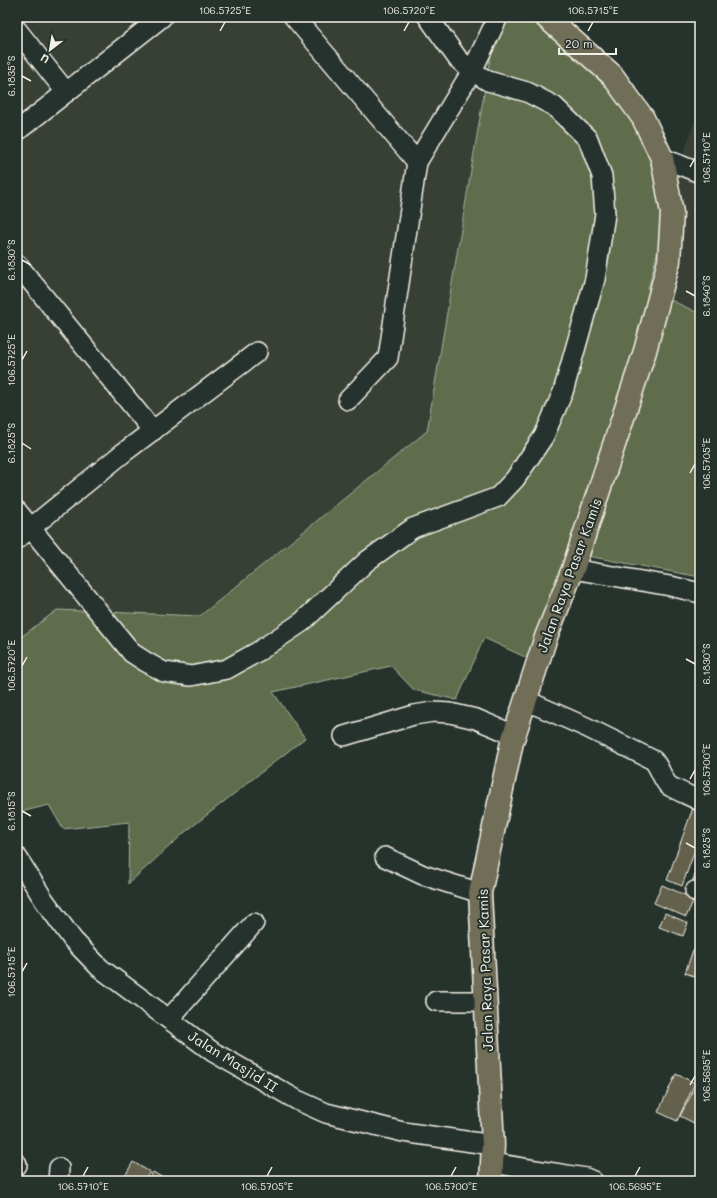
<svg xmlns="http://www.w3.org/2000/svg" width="717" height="1198" viewBox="0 0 717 1198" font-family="Mali,sans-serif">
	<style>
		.built { fill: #384136 }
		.green { fill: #5f6d4e; stroke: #aaaf9b }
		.building { fill: #63614c; stroke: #f4f1e8 }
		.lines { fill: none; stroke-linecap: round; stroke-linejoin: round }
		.minor-casing { stroke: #f4f1e8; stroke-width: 22 }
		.major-casing { stroke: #f4f1e8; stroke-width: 25 }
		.minor { stroke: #26332d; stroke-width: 19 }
		.major { stroke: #716e59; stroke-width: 22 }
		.ticks { fill: none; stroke: #f4f1e8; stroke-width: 1.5 }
		.labels { text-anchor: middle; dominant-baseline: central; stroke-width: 4; stroke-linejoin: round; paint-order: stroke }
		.street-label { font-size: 14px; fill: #f4f1e8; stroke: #26332d }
		.neatline { fill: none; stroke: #f4f1e8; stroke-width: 1.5 }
		.ticks-label { font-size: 10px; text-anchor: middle; fill: #f4f1e8 }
	</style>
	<rect width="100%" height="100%" fill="#26332d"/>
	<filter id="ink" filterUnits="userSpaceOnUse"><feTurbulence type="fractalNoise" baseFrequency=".025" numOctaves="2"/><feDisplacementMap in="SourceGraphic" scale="8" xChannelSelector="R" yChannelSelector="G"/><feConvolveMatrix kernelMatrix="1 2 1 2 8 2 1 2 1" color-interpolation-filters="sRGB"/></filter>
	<g filter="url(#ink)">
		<g class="built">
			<path d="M 17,17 L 497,17 L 427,431 L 199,616 L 57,611 L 17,640 Z"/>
			<path d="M 700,107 L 700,314 L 648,289 L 680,164 Z"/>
		</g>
		<path class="green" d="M 497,17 L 538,17 L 680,164 L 648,289 L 700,314 L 700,577 L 571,553 L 529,659 L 484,638 L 457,700 L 414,690 L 391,666 L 273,692 L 305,738 L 184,833 L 128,884 L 129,822 L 63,829 L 49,805 L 17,813 L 17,640 L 57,610 L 200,616 L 427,431 Z"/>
		<g class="building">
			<path d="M 694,805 L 700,808 L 700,836 L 682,886 L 667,880 Z"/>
			<path d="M 700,861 L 700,892 L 690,888 Z"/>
			<path d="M 662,885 L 694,899 L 686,917 L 654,903 Z"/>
			<path d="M 665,913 L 688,923 L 683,936 L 659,927 Z"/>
			<path d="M 693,950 L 700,953 L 700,978 L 685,973 Z"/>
			<path d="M 676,1074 L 695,1083 L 677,1121 L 658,1112 Z"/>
			<path d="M 696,1086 L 700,1088 L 700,1122 L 698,1125 L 680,1116 Z"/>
			<path d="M 133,1162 L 150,1172 L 144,1181 L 122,1181 Z"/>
			<path d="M 153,1172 L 168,1181 L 148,1181 Z"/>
		</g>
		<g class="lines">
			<defs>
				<g id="minor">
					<path d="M 294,17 L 417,162"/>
					<path d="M 17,30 L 66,92"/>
					<path d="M 17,131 L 162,17"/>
					<path d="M 662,158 L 700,173"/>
					<path d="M 17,264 L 153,431"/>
					<path d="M 348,400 L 388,358 L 417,162 L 472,71 L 498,17"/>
					<path d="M 17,511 L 132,653 L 146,662 L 164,672 L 191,676 L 227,669 L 259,651 L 302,622 L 367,561 L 413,528 L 498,497 L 515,479 L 544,436 L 563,392 L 595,279 L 605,214 L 602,176 L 588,139 L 554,106 L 527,92 L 488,81 L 472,71 L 458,59 L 428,17"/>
					<path d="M 17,539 L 123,453 L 257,352"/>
					<path d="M 573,569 L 670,586 L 700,593"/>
					<path d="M 525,700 L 586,727 L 653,760 C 660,767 661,777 668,785 C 673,789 693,797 700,801"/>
					<path d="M 344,736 L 414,715 L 433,712 L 450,713 L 476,719 L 514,735"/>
					<path d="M 17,857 L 44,900 L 73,940 L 100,968 L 213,1052 L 297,1100 L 326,1113 L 403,1132 L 493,1145"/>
					<path d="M 385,857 L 423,875 L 480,893"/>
					<path d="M 695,891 L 700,893"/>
					<path d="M 436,1001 L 486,1001"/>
					<path d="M 169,1019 L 254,923"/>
					<path d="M 492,1163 L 586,1178 L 593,1181"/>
					<path d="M 17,1164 L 17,1165"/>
					<path d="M 58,1181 L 59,1168"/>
				</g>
				<path id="major" d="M 491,1181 L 493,1145 L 480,893 L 512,742 L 546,637 L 573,569 L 645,351 L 669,261 L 672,213 L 662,158 L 643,118 L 612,75 L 546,17"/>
			</defs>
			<use href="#minor" class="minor-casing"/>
			<use href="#major" class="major-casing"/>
			<use href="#minor" class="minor"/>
			<use href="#major" class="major"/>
		</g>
	</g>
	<path class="ticks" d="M 220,31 L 225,22M 404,31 L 409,22M 588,31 L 593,22M 22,76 L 31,81M 690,167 L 695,158M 22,260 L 31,265M 686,291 L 695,296M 22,360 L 27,351M 22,443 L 31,449M 690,473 L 695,464M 686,659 L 695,664M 22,666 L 27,657M 690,779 L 695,770M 22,811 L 31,816M 686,843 L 695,848M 22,972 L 27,963M 690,1085 L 695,1076M 83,1176 L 88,1167M 267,1176 L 272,1167M 451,1176 L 456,1167M 635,1176 L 640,1167"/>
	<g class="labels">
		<g class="street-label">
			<text transform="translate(569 575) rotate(-70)">Jalan Raya Pasar Kamis</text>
			<text transform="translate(485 970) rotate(-92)">Jalan Raya Pasar Kamis</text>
			<text transform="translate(233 1061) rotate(32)">Jalan Masjid II</text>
		</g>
	</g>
	<rect width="717" height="1198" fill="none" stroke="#26332d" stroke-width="44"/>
	<g transform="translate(50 50) rotate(211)" stroke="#26332d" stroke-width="3" paint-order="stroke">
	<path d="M0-3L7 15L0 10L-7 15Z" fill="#f4f1e8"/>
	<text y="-6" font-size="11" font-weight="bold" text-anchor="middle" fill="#f4f1e8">U</text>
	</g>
	<path d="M559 48v6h57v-6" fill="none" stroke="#f4f1e8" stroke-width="2"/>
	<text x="565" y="48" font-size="12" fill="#f4f1e8" stroke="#26332d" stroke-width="3" paint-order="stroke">20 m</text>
	<rect x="22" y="22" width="673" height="1154" class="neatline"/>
	<g class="ticks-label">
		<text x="225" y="14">106.5725°E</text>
		<text x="409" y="14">106.5720°E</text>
		<text x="593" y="14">106.5715°E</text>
		<text transform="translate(11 76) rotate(-90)" y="4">6.1835°S</text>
		<text transform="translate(706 158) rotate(-90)" y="4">106.5710°E</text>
		<text transform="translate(11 260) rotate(-90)" y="4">6.1830°S</text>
		<text transform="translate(706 296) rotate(-90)" y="4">6.1840°S</text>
		<text transform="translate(11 360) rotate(-90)" y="4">106.5725°E</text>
		<text transform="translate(11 443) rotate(-90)" y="4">6.1825°S</text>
		<text transform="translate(706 464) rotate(-90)" y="4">106.5705°E</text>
		<text transform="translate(706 664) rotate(-90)" y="4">6.1830°S</text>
		<text transform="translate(11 666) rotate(-90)" y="4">106.5720°E</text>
		<text transform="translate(706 770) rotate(-90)" y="4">106.5700°E</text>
		<text transform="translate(11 811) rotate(-90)" y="4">6.1815°S</text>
		<text transform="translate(706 848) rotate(-90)" y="4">6.1825°S</text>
		<text transform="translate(11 972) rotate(-90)" y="4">106.5715°E</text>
		<text transform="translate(706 1076) rotate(-90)" y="4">106.5695°E</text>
		<text x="83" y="1190">106.5710°E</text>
		<text x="267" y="1190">106.5705°E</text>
		<text x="451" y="1190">106.5700°E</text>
		<text x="635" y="1190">106.5695°E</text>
	</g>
</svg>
